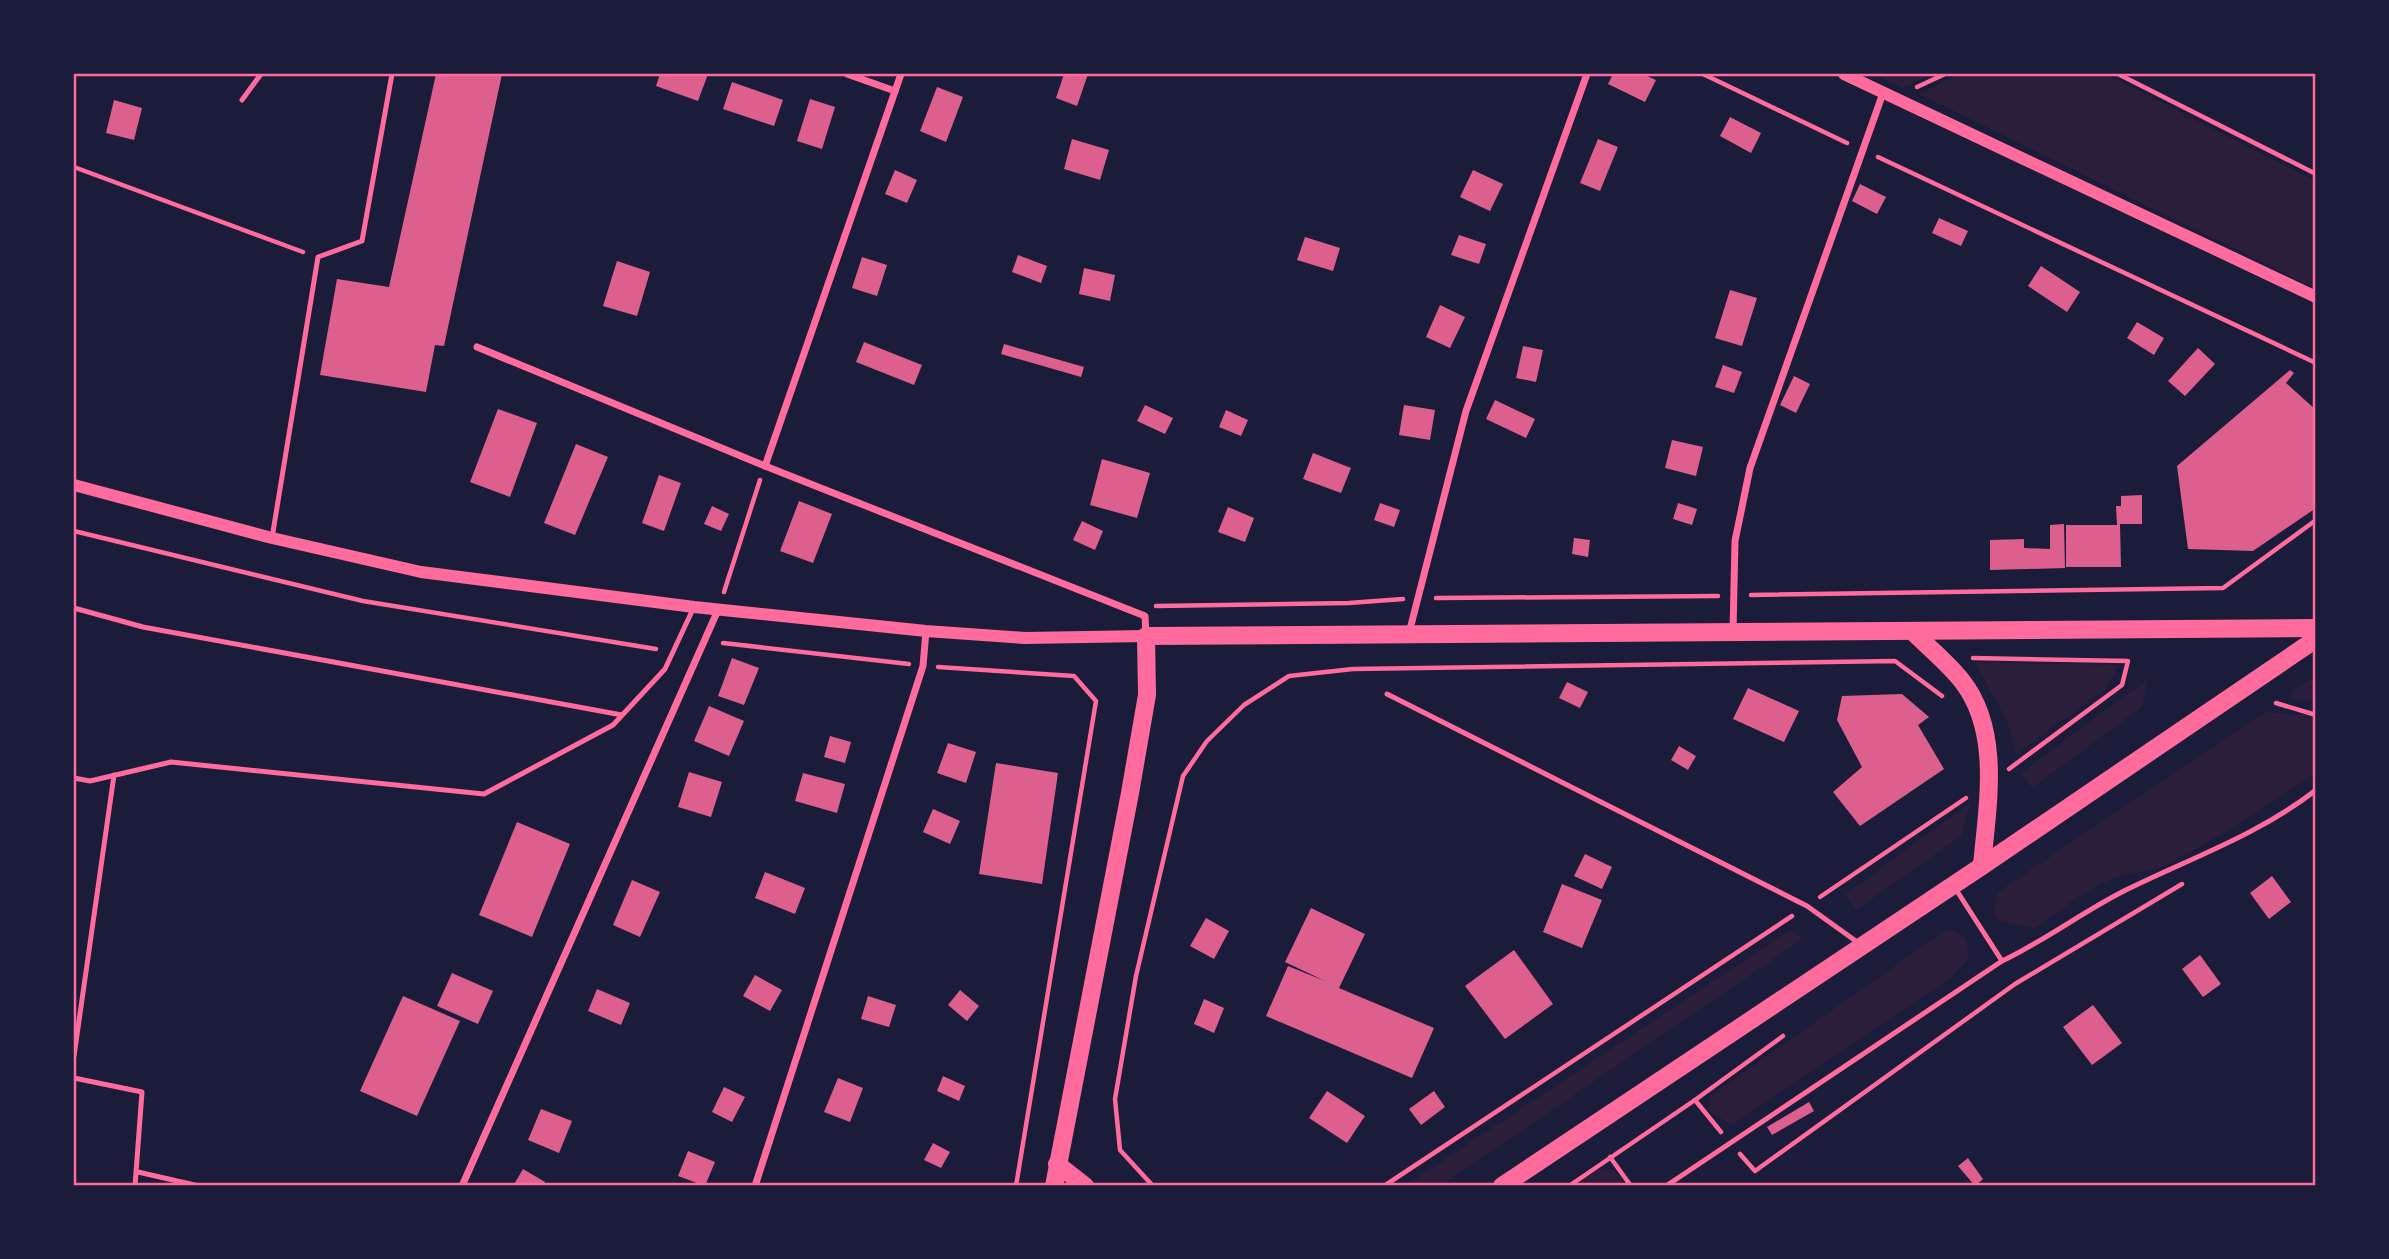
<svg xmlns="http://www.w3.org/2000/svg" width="2389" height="1259" viewBox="0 0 2389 1259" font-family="'Fira Sans',sans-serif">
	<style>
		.green { fill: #2a1e3b }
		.building { fill: #dd5f8e }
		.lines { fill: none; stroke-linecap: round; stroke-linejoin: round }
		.path { stroke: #ff6b9d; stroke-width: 4.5 }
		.service { stroke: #ff6b9d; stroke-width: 5 }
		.minor { stroke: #ff6b9d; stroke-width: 7 }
		.tertiary { stroke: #ff6b9d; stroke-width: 12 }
		.primary { stroke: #ff6b9d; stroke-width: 18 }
		.neatline { fill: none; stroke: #ff6b9d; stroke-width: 2.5 }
	</style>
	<rect width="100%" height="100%" fill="#1b1b3a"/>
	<g class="green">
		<path d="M 1873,74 L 1932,74 L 1903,88 Z"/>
		<path d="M 1960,74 L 2106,74 L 2315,181 L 2315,288 L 1919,94 Z"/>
		<path d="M 1975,662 L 2119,665 L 2106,689 L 2016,754 L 2007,721 Z"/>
		<path d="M 2315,678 L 2315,702 L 2290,698 L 2292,690 Z"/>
		<path d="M 2148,679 L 2142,707 L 2032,788 L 2021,773 Z"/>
		<path d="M 2265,712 L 2315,716 L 2315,773 C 2266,805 2217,840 2164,866 C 2150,873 2137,871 2123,875 C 2091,885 2062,909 2035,928 L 1998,921 L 1993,911 L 1998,892 Z"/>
		<path d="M 1971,802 L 1961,836 L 1856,910 L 1845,895 Z"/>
		<path d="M 1791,929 L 1803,939 L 1442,1185 L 1406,1185 Z"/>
		<path d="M 1946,930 C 1966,930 1968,942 1968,960 L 1950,979 L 1731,1125 L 1708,1110 L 1710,1096 Z"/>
		<path d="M 1598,1168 L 1614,1170 L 1621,1177 L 1623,1185 L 1571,1186 Z"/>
	</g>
	<g class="building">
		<path d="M 436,74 L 502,74 L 444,346 L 435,345 L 426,392 L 320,375 L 337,279 L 389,287 Z"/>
		<path d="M 660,74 L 708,74 L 698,101 L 656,86 Z"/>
		<path d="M 1064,74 L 1088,74 L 1077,106 L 1056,98 Z"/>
		<path d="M 1613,74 L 1643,74 L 1656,80 L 1645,102 L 1608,84 Z"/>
		<path d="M 732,82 L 783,100 L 774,126 L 723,109 Z"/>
		<path d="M 937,87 L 963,97 L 946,142 L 920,131 Z"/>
		<path d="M 810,99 L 835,107 L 822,149 L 797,141 Z"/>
		<path d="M 114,100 L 142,108 L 134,140 L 106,133 Z"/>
		<path d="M 1730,117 L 1761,133 L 1751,153 L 1720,136 Z"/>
		<path d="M 1072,139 L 1109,150 L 1100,180 L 1064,169 Z"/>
		<path d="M 1598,139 L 1618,147 L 1600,191 L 1580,183 Z"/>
		<path d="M 895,170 L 917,180 L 907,203 L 885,194 Z"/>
		<path d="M 1473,170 L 1503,184 L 1490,211 L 1460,197 Z"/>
		<path d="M 1860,184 L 1886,197 L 1877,214 L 1852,201 Z"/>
		<path d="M 1939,218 L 1968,231 L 1961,246 L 1932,233 Z"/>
		<path d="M 1459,235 L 1486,244 L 1479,264 L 1451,255 Z"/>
		<path d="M 1305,237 L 1340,248 L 1333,271 L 1297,260 Z"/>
		<path d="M 1018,255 L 1047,266 L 1041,283 L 1012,272 Z"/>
		<path d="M 862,257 L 887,265 L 877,296 L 852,288 Z"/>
		<path d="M 617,261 L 650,272 L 637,316 L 603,306 Z"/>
		<path d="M 2041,266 L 2080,292 L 2067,312 L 2028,286 Z"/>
		<path d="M 1084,268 L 1115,275 L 1110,301 L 1079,294 Z"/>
		<path d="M 1730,290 L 1757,298 L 1742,346 L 1715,338 Z"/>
		<path d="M 1440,305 L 1465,317 L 1450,348 L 1426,337 Z"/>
		<path d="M 2137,322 L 2164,338 L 2154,355 L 2127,338 Z"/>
		<path d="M 864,342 L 922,365 L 914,385 L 856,362 Z"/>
		<path d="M 1004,344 L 1084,367 L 1081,377 L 1001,354 Z"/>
		<path d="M 1523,346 L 1543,350 L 1536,382 L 1516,378 Z"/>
		<path d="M 2198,348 L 2215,364 L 2185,396 L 2168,381 Z"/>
		<path d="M 1723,365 L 1742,372 L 1734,393 L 1715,387 Z"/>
		<path d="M 2290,370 L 2294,373 L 2286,383 L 2316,410 L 2316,508 L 2253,551 L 2188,549 L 2177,466 Z"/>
		<path d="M 1794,376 L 1810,384 L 1796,413 L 1780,405 Z"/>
		<path d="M 1495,400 L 1535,419 L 1526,438 L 1486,419 Z"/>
		<path d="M 1145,405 L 1173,418 L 1165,434 L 1137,421 Z"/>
		<path d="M 1404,405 L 1435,410 L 1430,440 L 1399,435 Z"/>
		<path d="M 498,409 L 537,423 L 510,497 L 470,482 Z"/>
		<path d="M 1226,410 L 1248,420 L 1241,436 L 1219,427 Z"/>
		<path d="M 1672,440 L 1703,447 L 1696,476 L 1665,468 Z"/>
		<path d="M 576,444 L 608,457 L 575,535 L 544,523 Z"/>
		<path d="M 1313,453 L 1351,468 L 1341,493 L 1303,479 Z"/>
		<path d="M 1102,459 L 1150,473 L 1137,518 L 1090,505 Z"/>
		<path d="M 659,475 L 681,483 L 664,531 L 642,523 Z"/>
		<path d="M 2142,495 L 2142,524 L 2120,524 L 2121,567 L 2066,567 L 2066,525 L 2117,525 L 2116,506 L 2121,506 L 2121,496 Z"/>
		<path d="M 799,501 L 832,514 L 813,563 L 780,551 Z"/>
		<path d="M 1380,503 L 1400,510 L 1394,527 L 1374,520 Z"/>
		<path d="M 1678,503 L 1697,509 L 1692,525 L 1673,519 Z"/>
		<path d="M 712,506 L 729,514 L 721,531 L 704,524 Z"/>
		<path d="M 1228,507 L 1254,518 L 1245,542 L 1218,532 Z"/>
		<path d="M 1082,521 L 1103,531 L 1095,550 L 1073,540 Z"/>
		<path d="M 2064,524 L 2065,568 L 1990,570 L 1990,540 L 2024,539 L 2024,548 L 2050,549 L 2050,525 Z"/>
		<path d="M 1574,538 L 1590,540 L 1588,557 L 1572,554 Z"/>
		<path d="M 732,658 L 759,668 L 744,705 L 718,696 Z"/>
		<path d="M 1567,682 L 1588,692 L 1580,708 L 1559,698 Z"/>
		<path d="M 1748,688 L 1799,711 L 1784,742 L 1733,719 Z"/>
		<path d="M 1902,694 L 1929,717 L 1918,725 L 1944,769 L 1860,826 L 1833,792 L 1862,767 L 1837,720 L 1842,696 Z"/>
		<path d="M 709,706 L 744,721 L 729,756 L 694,741 Z"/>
		<path d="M 830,736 L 851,742 L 845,763 L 824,757 Z"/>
		<path d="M 948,743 L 976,752 L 966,783 L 937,773 Z"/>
		<path d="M 1679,746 L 1696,756 L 1688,770 L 1671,760 Z"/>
		<path d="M 996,763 L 1058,773 L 1042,884 L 979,874 Z"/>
		<path d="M 689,772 L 722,782 L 711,817 L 678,807 Z"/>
		<path d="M 803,773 L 845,784 L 837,813 L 795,801 Z"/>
		<path d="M 933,809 L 960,821 L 950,844 L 923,832 Z"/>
		<path d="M 517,822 L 570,844 L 532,937 L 479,915 Z"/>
		<path d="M 1585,854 L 1612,867 L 1602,889 L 1574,876 Z"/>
		<path d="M 765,872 L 805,888 L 795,914 L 755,898 Z"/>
		<path d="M 2272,876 L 2291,902 L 2269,919 L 2250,893 Z"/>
		<path d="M 632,880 L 660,892 L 640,937 L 613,925 Z"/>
		<path d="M 1562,884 L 1602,900 L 1582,948 L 1543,932 Z"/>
		<path d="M 1311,908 L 1365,934 L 1339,988 L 1434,1028 L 1412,1078 L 1266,1016 L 1288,966 L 1325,981 L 1285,962 Z"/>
		<path d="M 1206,918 L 1229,931 L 1214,959 L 1190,946 Z"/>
		<path d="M 1514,950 L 1553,1004 L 1505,1039 L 1465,986 Z"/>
		<path d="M 2200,955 L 2221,984 L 2203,997 L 2182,969 Z"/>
		<path d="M 452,973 L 493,991 L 478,1024 L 437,1006 Z"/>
		<path d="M 755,975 L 782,990 L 770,1011 L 743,996 Z"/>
		<path d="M 597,989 L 630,1003 L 621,1025 L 588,1011 Z"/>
		<path d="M 960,990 L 979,1006 L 967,1021 L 948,1005 Z"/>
		<path d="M 403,996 L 460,1021 L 417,1116 L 360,1091 Z"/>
		<path d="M 868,996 L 896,1005 L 889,1027 L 861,1019 Z"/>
		<path d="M 1204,999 L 1224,1008 L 1214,1033 L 1194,1024 Z"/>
		<path d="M 2093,1005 L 2122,1043 L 2092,1065 L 2063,1027 Z"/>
		<path d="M 943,1076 L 965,1086 L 959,1101 L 937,1091 Z"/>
		<path d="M 838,1078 L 863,1088 L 850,1122 L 824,1112 Z"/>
		<path d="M 724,1087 L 745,1097 L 732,1122 L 712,1112 Z"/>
		<path d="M 1327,1091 L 1365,1116 L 1347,1143 L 1309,1118 Z"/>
		<path d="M 1434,1091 L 1445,1107 L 1421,1125 L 1409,1109 Z"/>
		<path d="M 1809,1102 L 1814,1111 L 1772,1135 L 1767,1127 Z"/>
		<path d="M 541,1109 L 572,1121 L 559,1153 L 528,1140 Z"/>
		<path d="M 933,1143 L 950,1152 L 941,1168 L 924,1160 Z"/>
		<path d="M 688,1151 L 715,1162 L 705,1186 L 678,1176 Z"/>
		<path d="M 1968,1158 L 1983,1179 L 1975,1186 L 1958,1166 Z"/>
		<path d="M 523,1169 L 545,1182 L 543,1186 L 513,1186 Z"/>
	</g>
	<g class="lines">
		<g class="path">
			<path d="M 1703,74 L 1847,143"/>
			<path d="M 2118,74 L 2316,174"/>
			<path d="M 1917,87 L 1945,74"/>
			<path d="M 1878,157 L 2316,363"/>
			<path d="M 74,167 L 303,252"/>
			<path d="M 74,531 L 363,601 L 656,649"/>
			<path d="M 724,592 L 760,480"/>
			<path d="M 1751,595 L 2223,588 L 2316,520"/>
			<path d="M 1436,598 L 1718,596"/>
			<path d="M 1156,606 L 1349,603 L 1403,599"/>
			<path d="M 723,643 L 909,664"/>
			<path d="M 1973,658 L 2128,661 L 2122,685 L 2009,769"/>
			<path d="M 938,667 L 1074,676 L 1096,701 L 1016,1186"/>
			<path d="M 2276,703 L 2316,715"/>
			<path d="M 1820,897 L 1966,798"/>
			<path d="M 1721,1132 L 1695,1100 L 1783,1036"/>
			<path d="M 1740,1154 L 1755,1171 L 2015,984 L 2182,884"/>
			<path d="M 1610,1157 L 1631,1186"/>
			<path d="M 1153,1186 L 1120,1150 L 1115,1099 L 1136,976 L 1183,776 L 1207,741 L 1244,705 L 1289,676 L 1353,669 L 1895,661 L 1942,696"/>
			<path d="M 1384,1186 L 1792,916"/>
			<path d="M 1569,1186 L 1695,1100"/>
		</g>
		<g class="service">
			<path d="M 242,100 L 261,74"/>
			<path d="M 272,538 L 318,257 L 362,241 L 392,74"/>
			<path d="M 74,608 L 143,627 L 622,715"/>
			<path d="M 1387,694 L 1807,906 L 1860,944"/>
			<path d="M 74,778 L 90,781 L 171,762 L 484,794 L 613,725 L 665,669 L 693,609"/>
			<path d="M 2002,961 C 2044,941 2081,913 2122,892 C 2188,859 2257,836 2316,790"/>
			<path d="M 74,1056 L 114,775"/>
			<path d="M 74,1078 L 142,1092 L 135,1186"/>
			<path d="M 138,1172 L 199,1186"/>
			<path d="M 1666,1186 L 2002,961 L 1955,888"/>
		</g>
		<g class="minor">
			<path d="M 847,74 L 895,91"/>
			<path d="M 477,347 L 765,466 L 1145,616 L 1146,636"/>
			<path d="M 765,466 L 901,74"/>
			<path d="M 1733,631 L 1735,541 L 1750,468 L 1883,93"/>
			<path d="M 1409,633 L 1466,411 L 1587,74"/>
			<path d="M 462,1186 L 718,610"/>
			<path d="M 755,1186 L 923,666 L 926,631"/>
		</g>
		<g class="tertiary">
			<path d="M 1844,74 L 2316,297"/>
			<path d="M 74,485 L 272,538 L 421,572 L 694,607 L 926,631 L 1025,638 L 1146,636"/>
		</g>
		<g class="primary">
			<path d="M 1912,631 C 1928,647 1948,663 1962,681 C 2002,732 1987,807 1982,866"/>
			<path d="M 1057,1164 L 1085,1186"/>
			<path d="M 1054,1186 L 1130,793 L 1147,695 L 1146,636 L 2316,628"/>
			<path d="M 1502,1186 L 1982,866 L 2316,639"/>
		</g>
	</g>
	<rect width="2389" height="1259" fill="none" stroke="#1b1b3a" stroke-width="150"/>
	<rect x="75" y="75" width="2239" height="1109" class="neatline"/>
</svg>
